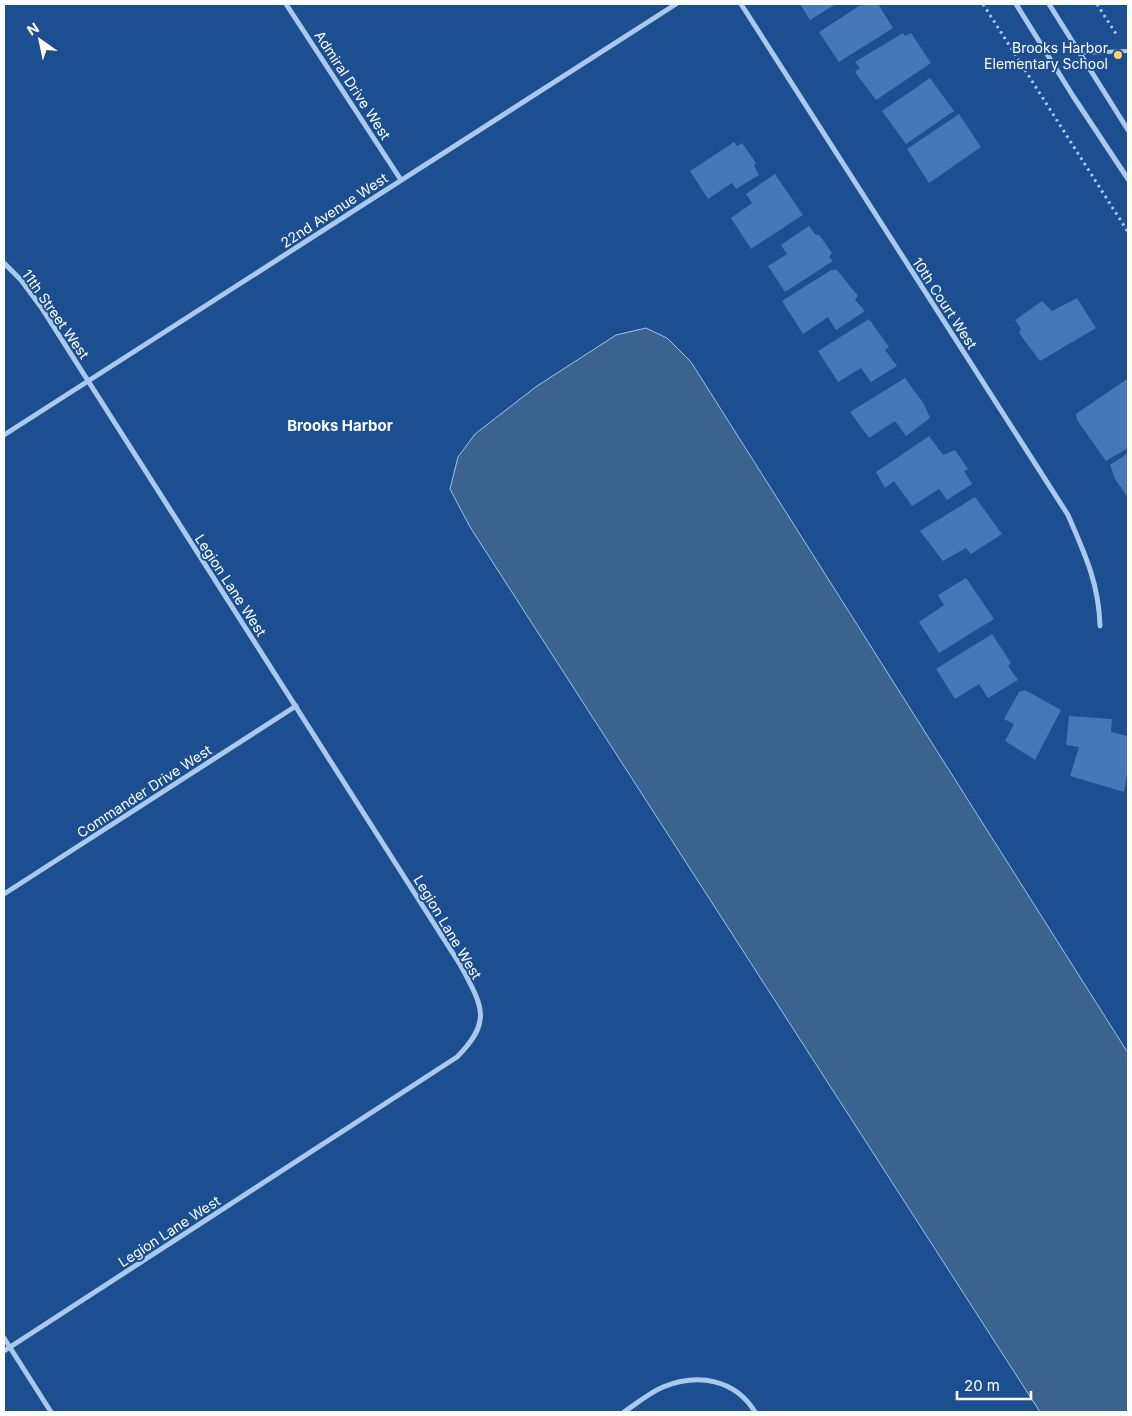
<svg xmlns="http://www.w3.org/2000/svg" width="1132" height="1416" viewBox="0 0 1132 1416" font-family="Inter,sans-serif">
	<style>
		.water { fill: #3c6290; stroke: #9cc4f0 }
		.building { fill: #4478b7 }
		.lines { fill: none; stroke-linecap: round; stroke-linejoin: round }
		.path { stroke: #a9c9ee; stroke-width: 3; stroke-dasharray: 2.5 4; stroke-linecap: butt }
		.lane { stroke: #a9c9ee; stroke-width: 4 }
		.street { stroke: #a9c9ee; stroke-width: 5 }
		.poi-dot { fill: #ffd166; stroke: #1b4f8f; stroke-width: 2 }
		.labels { text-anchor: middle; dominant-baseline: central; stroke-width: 4; stroke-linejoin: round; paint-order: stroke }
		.poi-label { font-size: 14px; fill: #fff; stroke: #1b4f8f; text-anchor: end }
		.street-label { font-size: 14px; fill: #fff; stroke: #1b4f8f }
		.neighbourhood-label { font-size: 15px; font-weight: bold; fill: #fff; stroke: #1b4f8f }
	</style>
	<rect width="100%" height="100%" fill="#1b4f8f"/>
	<path class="water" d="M 646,328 L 667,338 L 691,362 L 1128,1053 L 1128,1412 L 1040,1412 L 470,527 L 450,489 L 458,457 L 475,434 L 537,386 L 616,335 Z"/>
	<g class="building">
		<path d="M 800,4 L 836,4 L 810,20 Z"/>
		<path d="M 862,4 L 878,4 L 893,28 L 839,62 L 819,32 Z"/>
		<path d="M 903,33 L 905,36 L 911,33 L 931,63 L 876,100 L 855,72 L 860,68 L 855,62 Z"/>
		<path d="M 930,78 L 954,111 L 906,144 L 882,111 Z"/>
		<path d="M 959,114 L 981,147 L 929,183 L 907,149 Z"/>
		<path d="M 734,142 L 737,146 L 742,143 L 756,163 L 754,166 L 759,175 L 736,189 L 732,183 L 708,199 L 690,171 Z"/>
		<path d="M 775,174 L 803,215 L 751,249 L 731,218 L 752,203 L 746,194 Z"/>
		<path d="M 809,226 L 815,234 L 820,236 L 832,253 L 829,257 L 833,261 L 785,292 L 768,266 L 787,254 L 781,245 Z"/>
		<path d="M 831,270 L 837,270 L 858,296 L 855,300 L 865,311 L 836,330 L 828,317 L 803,334 L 782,301 Z"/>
		<path d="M 1077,298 L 1096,328 L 1040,361 L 1019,333 L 1021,329 L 1015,320 L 1042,301 L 1052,311 Z"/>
		<path d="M 869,319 L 889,347 L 885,350 L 897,366 L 871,382 L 861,368 L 838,382 L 818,351 Z"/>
		<path d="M 905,378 L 924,404 L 930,418 L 906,436 L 895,421 L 869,438 L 850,412 Z"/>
		<path d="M 1127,379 L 1128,448 L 1106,461 L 1077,420 L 1076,414 Z"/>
		<path d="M 929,436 L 943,455 L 955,450 L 968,469 L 964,471 L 972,484 L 947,500 L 939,489 L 912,506 L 894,481 L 885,488 L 876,472 Z"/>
		<path d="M 1128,453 L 1128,498 L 1115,479 L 1110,465 Z"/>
		<path d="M 975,497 L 1002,534 L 971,554 L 966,548 L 943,561 L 920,531 Z"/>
		<path d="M 966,578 L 994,619 L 939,653 L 919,622 L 944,605 L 938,595 Z"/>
		<path d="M 992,634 L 1011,663 L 1008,666 L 1018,680 L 988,698 L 979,684 L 955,699 L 936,669 Z"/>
		<path d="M 1025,690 L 1061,710 L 1035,760 L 1005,741 L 1014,724 L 1004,719 L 1019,692 Z"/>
		<path d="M 1069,716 L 1112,719 L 1111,732 L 1128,736 L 1128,767 L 1124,792 L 1070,776 L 1079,747 L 1066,745 Z"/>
	</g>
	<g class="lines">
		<g class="path">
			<path d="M 983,4 L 1128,232"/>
			<path d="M 1097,4 L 1118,37"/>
		</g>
		<path class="lane" d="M 1080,53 L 1128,51"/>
		<g class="street">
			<path d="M 286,4 L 401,180"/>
			<path d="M 741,4 L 1068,515 C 1085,554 1099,584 1100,626"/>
			<path d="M 1016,4 L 1073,96 L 1128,179"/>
			<path d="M 1049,4 L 1128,130"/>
			<path d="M 4,263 L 21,280 L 41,307 L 461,966 C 482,1006 493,1021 457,1057 L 4,1351"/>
			<path d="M 4,435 L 676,4"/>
			<path d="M 4,894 L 296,706"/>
			<path d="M 4,1338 L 51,1412"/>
			<path d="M 624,1412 C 636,1404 649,1393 663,1387 C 698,1373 735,1379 755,1412"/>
		</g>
	</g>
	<circle class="poi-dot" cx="1118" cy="55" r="5"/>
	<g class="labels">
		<g class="poi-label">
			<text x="1108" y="47">Brooks Harbor<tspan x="1108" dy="16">Elementary School</tspan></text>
		</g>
		<g class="street-label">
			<text transform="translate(353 85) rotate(57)">Admiral Drive West</text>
			<text transform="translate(334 210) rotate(-33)">22nd Avenue West</text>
			<text transform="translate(945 303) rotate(57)">10th Court West</text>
			<text transform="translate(56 314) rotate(55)">11th Street West</text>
			<text transform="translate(231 585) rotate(57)">Legion Lane West</text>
			<text transform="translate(144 791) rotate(-33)">Commander Drive West</text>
			<text transform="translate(448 927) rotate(59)">Legion Lane West</text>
			<text transform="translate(169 1231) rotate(-33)">Legion Lane West</text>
		</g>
		<g class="neighbourhood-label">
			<text x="340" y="425">Brooks Harbor</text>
		</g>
	</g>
	<rect width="1132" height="1416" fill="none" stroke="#ffffff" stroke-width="10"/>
	<g transform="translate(40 40) rotate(327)" stroke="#1b4f8f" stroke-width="4" paint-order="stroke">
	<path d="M0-4L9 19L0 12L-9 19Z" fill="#ffffff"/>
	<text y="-8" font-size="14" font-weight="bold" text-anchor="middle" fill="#ffffff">N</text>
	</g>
	<path d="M957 1391v8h74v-8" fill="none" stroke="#ffffff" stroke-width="2.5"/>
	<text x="964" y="1391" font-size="15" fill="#ffffff" stroke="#1b4f8f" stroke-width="4" paint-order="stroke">20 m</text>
</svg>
